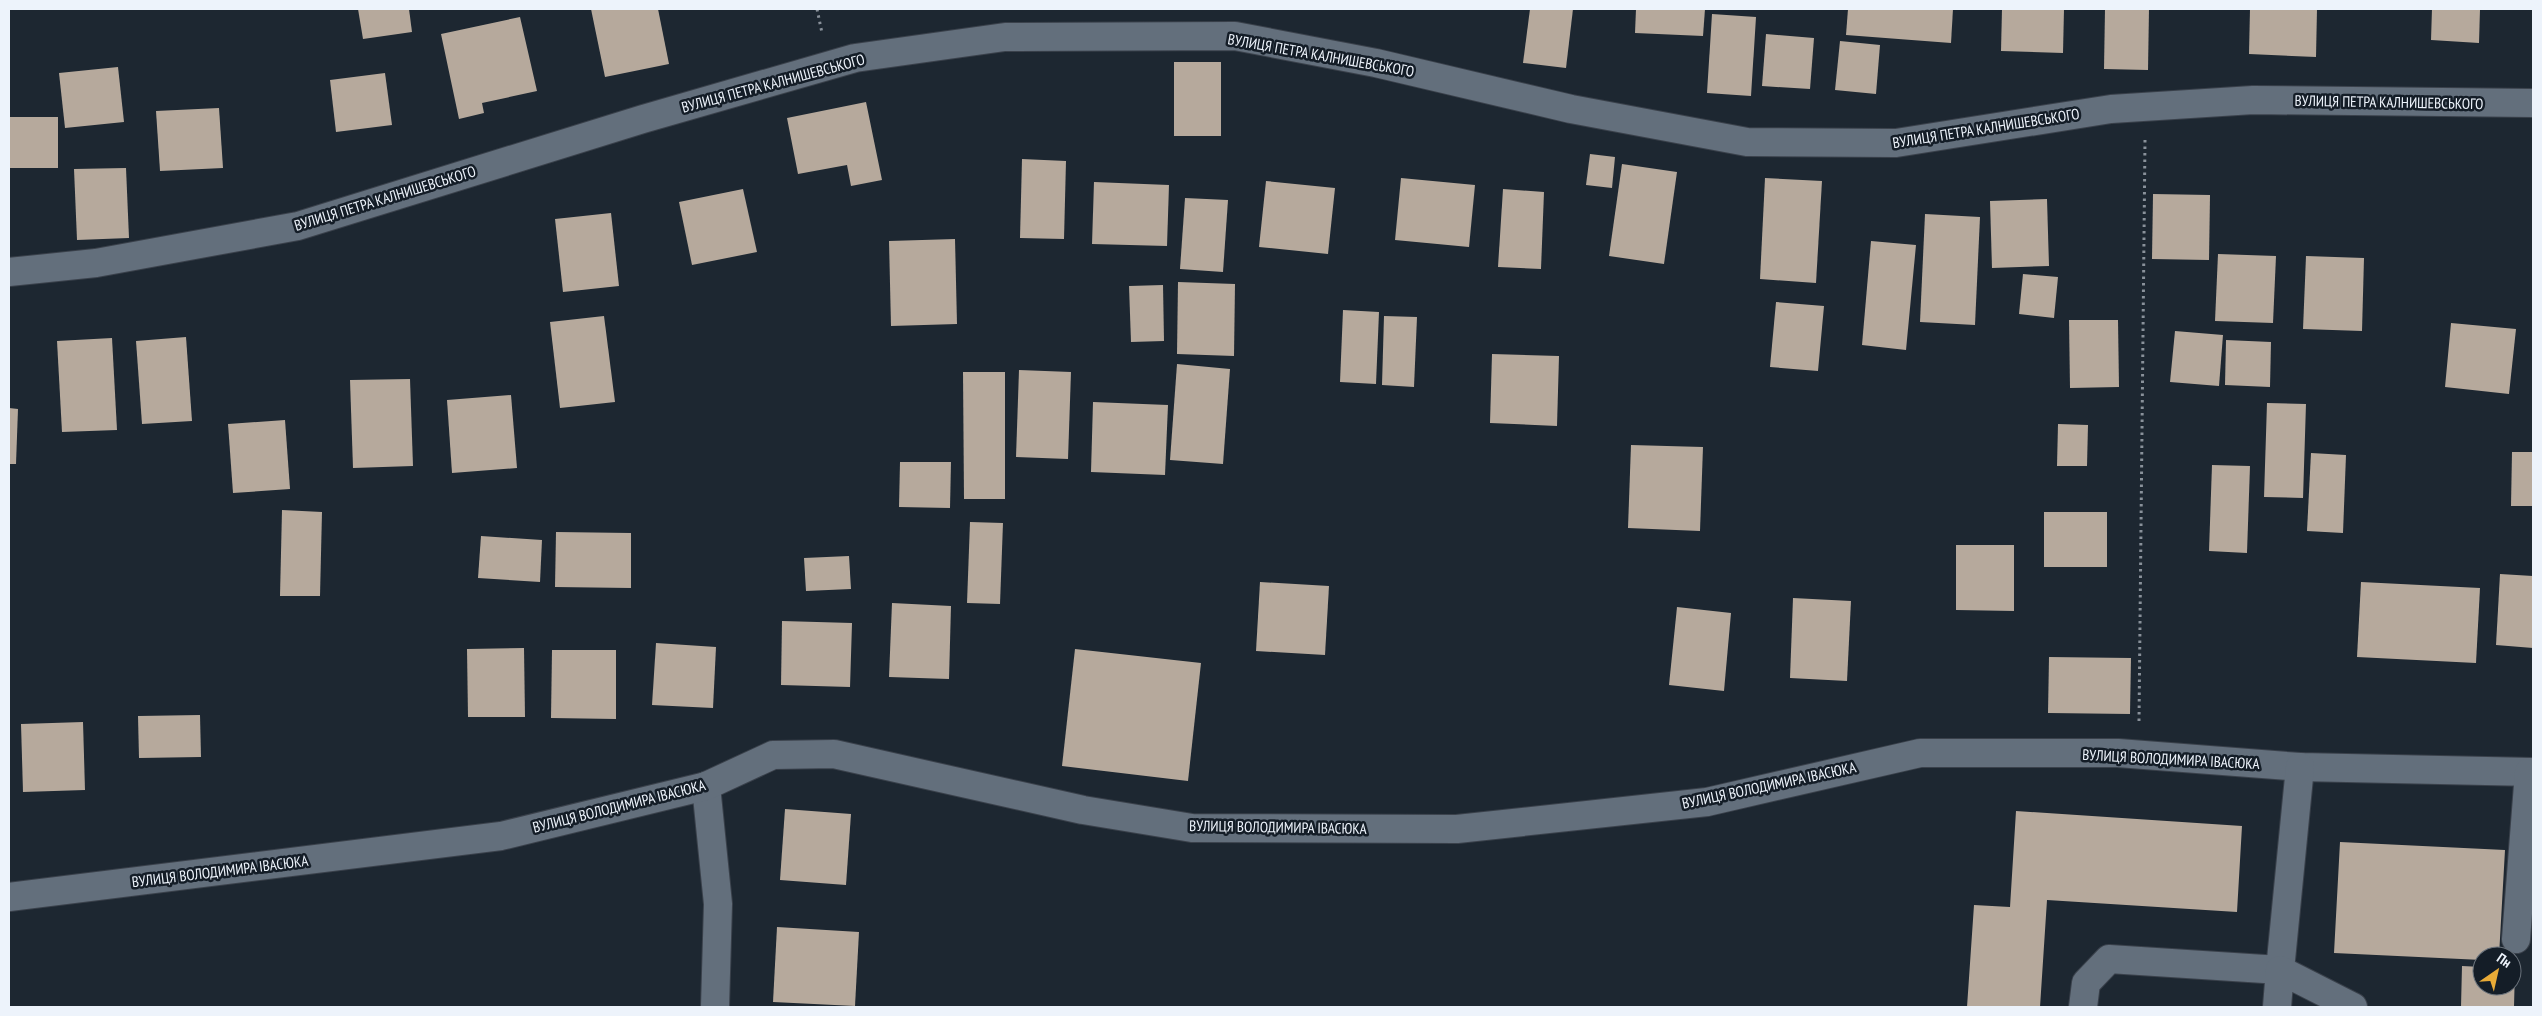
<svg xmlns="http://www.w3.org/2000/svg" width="2542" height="1016" viewBox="0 0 2542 1016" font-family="'PT Sans Narrow',sans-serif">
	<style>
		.building { fill: #b6a99c }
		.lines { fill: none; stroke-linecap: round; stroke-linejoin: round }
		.minor-casing { stroke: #3a414b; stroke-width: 30 }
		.path { stroke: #89919a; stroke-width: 3; stroke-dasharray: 2.5 4; stroke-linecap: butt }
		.minor { stroke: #636f7c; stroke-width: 28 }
		.labels { text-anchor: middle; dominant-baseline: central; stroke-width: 5; stroke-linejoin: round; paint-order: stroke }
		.street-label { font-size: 15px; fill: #edf3fb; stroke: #141d27 }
	</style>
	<rect width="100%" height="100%" fill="#1d2731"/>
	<g class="building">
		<path d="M 358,9 L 409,9 L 412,32 L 363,39 Z"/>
		<path d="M 591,9 L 658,9 L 669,64 L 605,77 Z"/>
		<path d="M 1530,9 L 1573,9 L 1566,68 L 1523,63 Z"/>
		<path d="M 1636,9 L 1705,9 L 1703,36 L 1635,33 Z"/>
		<path d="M 1848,9 L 1953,9 L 1951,43 L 1846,35 Z"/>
		<path d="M 2002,9 L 2064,9 L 2063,53 L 2001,51 Z"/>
		<path d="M 2105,9 L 2149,9 L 2148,70 L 2104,69 Z"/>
		<path d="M 2250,9 L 2317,9 L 2316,57 L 2249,54 Z"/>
		<path d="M 2432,9 L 2480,9 L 2479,43 L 2431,40 Z"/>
		<path d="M 1712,14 L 1756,17 L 1751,96 L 1707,93 Z"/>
		<path d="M 520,17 L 537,91 L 482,103 L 484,113 L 459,119 L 441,34 Z"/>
		<path d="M 1766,34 L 1814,38 L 1810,89 L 1762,86 Z"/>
		<path d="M 1840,41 L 1880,45 L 1876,94 L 1835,90 Z"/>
		<rect x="1174" y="62" width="47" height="74"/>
		<path d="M 118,67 L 124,122 L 65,128 L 59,73 Z"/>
		<path d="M 385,73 L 392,125 L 336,132 L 330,80 Z"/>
		<path d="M 866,102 L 882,180 L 851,186 L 847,165 L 798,174 L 787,118 Z"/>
		<path d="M 219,108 L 223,168 L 160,171 L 156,111 Z"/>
		<rect x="9" y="117" width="49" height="51"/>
		<path d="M 1590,154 L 1615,157 L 1612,188 L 1586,185 Z"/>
		<path d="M 1022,159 L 1066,161 L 1064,239 L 1020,238 Z"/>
		<path d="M 1622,164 L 1677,172 L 1664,264 L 1609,256 Z"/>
		<path d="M 126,168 L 129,238 L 77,240 L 74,169 Z"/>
		<path d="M 1401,178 L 1475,185 L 1469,247 L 1395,240 Z"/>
		<path d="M 1765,178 L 1822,181 L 1816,283 L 1760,279 Z"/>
		<path d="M 1266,181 L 1335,188 L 1328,254 L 1259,247 Z"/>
		<path d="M 1094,182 L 1169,185 L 1167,246 L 1092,244 Z"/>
		<path d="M 743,189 L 757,252 L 692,265 L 679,202 Z"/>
		<path d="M 1503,189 L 1544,192 L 1541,269 L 1498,267 Z"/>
		<path d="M 2153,194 L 2210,195 L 2209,260 L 2152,259 Z"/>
		<path d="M 1185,198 L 1228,200 L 1223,272 L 1180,269 Z"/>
		<path d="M 2047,199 L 2049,266 L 1992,268 L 1990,201 Z"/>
		<path d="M 611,213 L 619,286 L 563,292 L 555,219 Z"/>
		<path d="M 1925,214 L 1980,217 L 1975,325 L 1920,322 Z"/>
		<path d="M 955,239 L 957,324 L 891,326 L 889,241 Z"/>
		<path d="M 1871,241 L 1916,245 L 1906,350 L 1862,345 Z"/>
		<path d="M 2218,254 L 2276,256 L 2273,323 L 2215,321 Z"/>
		<path d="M 2306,256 L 2364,258 L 2362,331 L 2303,329 Z"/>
		<path d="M 2023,274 L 2058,277 L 2054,318 L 2019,314 Z"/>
		<path d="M 1178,282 L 1235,284 L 1234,356 L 1177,354 Z"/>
		<path d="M 1163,285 L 1164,341 L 1131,342 L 1129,286 Z"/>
		<path d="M 1776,302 L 1824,306 L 1818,371 L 1770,367 Z"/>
		<path d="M 1343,310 L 1379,312 L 1376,384 L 1340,382 Z"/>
		<path d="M 604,316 L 615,402 L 560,408 L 550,322 Z"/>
		<path d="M 1384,316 L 1417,317 L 1414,387 L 1382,385 Z"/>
		<path d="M 2069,320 L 2118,320 L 2119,387 L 2070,388 Z"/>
		<path d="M 2451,323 L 2516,329 L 2509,394 L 2445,387 Z"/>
		<path d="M 2175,331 L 2223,335 L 2219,386 L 2170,382 Z"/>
		<path d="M 186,337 L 192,421 L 142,424 L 136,341 Z"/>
		<path d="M 112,338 L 117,430 L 62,432 L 57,341 Z"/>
		<path d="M 2226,340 L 2271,342 L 2270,387 L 2225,385 Z"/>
		<path d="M 1492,354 L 1559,356 L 1557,426 L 1490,423 Z"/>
		<path d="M 1177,364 L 1230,369 L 1223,464 L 1170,460 Z"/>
		<path d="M 1019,370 L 1071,372 L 1068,459 L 1016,457 Z"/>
		<path d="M 963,372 L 1005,372 L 1005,499 L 964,499 Z"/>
		<path d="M 410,379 L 413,466 L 353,468 L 350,380 Z"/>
		<path d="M 511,395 L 517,468 L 452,473 L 447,400 Z"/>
		<path d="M 1093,402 L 1168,405 L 1165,475 L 1091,472 Z"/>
		<path d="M 2267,403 L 2306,404 L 2303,498 L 2264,497 Z"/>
		<path d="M 9,408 L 18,409 L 16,464 L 9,464 Z"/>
		<path d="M 285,420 L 290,489 L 233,493 L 228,424 Z"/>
		<path d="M 2058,424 L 2088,425 L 2087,466 L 2057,466 Z"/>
		<path d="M 1631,445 L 1703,447 L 1700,531 L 1628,528 Z"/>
		<path d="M 2512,452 L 2533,452 L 2533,506 L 2511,506 Z"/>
		<path d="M 2311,453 L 2346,455 L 2343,533 L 2307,531 Z"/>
		<path d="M 900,462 L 951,462 L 950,508 L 899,507 Z"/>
		<path d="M 2212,465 L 2250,466 L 2247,553 L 2209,551 Z"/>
		<path d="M 282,510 L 322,512 L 320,596 L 280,596 Z"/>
		<rect x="2044" y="512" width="63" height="55"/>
		<path d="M 970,522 L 1003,523 L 1000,604 L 967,603 Z"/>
		<path d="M 556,532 L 631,533 L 631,588 L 555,587 Z"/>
		<path d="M 481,536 L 542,540 L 540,582 L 478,578 Z"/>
		<path d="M 1956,545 L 2014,545 L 2014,611 L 1956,610 Z"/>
		<path d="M 849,556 L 851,589 L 806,591 L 804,558 Z"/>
		<path d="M 2500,574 L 2533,576 L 2533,648 L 2496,645 Z"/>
		<path d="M 1260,582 L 1329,586 L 1325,655 L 1256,651 Z"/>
		<path d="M 2361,582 L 2480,588 L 2476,663 L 2357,657 Z"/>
		<path d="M 1793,598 L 1851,601 L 1847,681 L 1790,678 Z"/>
		<path d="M 892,603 L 951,606 L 949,679 L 889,677 Z"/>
		<path d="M 1677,607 L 1731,613 L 1724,691 L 1669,685 Z"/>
		<path d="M 782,621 L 852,623 L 850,687 L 781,685 Z"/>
		<path d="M 656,643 L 716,647 L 713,708 L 652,705 Z"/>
		<path d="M 524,648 L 525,717 L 468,717 L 467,649 Z"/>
		<path d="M 1075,649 L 1201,663 L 1188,781 L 1062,766 Z"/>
		<path d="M 552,650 L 616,650 L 616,719 L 551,718 Z"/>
		<path d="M 2049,657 L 2131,658 L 2130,714 L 2048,713 Z"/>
		<path d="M 200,715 L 201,757 L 139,758 L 138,716 Z"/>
		<path d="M 83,722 L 85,790 L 23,792 L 21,724 Z"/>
		<path d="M 785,809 L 851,814 L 846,885 L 780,880 Z"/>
		<path d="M 2016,811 L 2242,826 L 2237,912 L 2047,900 L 2040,1007 L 1967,1007 L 1974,905 L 2010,907 Z"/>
		<path d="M 2340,842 L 2505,850 L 2499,956 L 2482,956 L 2482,960 L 2334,953 Z"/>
		<path d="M 777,927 L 859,932 L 855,1006 L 773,1002 Z"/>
		<path d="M 2462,966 L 2482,967 L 2482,986 L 2512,986 L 2512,968 L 2515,968 L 2514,1007 L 2461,1007 Z"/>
	</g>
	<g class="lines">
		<defs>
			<g id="minor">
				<path d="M 9,272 L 96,263 L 298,226 L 643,119 L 855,58 L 1005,37 L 1235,36 L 1376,63 L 1571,109 L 1747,142 L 1896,143 L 2111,109 L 2253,100 L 2533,103"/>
				<path d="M 706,786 L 718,904 L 715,1007"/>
				<path d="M 9,897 L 501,836 L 706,786 L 773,755 L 834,754 L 1083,810 L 1192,828 L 1457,829 L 1707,802 L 1920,753 L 2118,753 L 2300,767 L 2533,772"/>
				<path d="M 2516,939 L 2529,772"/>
				<path d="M 2083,1007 L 2086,983 L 2109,959 L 2280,970 L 2300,767"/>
				<path d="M 2277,1007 L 2280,970 L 2353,1007"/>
			</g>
		</defs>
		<use href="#minor" class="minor-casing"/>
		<g class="path">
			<path d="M 817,9 L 822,33"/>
			<path d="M 2139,721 L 2145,140"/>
		</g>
		<use href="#minor" class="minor"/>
	</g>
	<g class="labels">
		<g class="street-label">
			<text transform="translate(1321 55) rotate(10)">ВУЛИЦЯ ПЕТРА КАЛНИШЕВСЬКОГО</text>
			<text transform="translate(773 83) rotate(-15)">ВУЛИЦЯ ПЕТРА КАЛНИШЕВСЬКОГО</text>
			<text transform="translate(2389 102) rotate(1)">ВУЛИЦЯ ПЕТРА КАЛНИШЕВСЬКОГО</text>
			<text transform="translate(1986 128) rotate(-9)">ВУЛИЦЯ ПЕТРА КАЛНИШЕВСЬКОГО</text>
			<text transform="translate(385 198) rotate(-17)">ВУЛИЦЯ ПЕТРА КАЛНИШЕВСЬКОГО</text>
			<text transform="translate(2171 759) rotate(3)">ВУЛИЦЯ ВОЛОДИМИРА ІВАСЮКА</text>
			<text transform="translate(1769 785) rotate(-12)">ВУЛИЦЯ ВОЛОДИМИРА ІВАСЮКА</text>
			<text transform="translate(619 806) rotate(-14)">ВУЛИЦЯ ВОЛОДИМИРА ІВАСЮКА</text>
			<text transform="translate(1278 827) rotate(1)">ВУЛИЦЯ ВОЛОДИМИРА ІВАСЮКА</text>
			<text transform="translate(220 871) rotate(-7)">ВУЛИЦЯ ВОЛОДИМИРА ІВАСЮКА</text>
		</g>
	</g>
	<rect width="2542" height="1016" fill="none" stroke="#edf3fb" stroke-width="20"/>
	<g transform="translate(2497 971) rotate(34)"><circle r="24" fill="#141d27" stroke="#6b737c"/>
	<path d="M0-4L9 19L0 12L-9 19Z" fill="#e9ab37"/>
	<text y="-8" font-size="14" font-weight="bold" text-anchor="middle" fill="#edf3fb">Пн</text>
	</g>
</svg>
